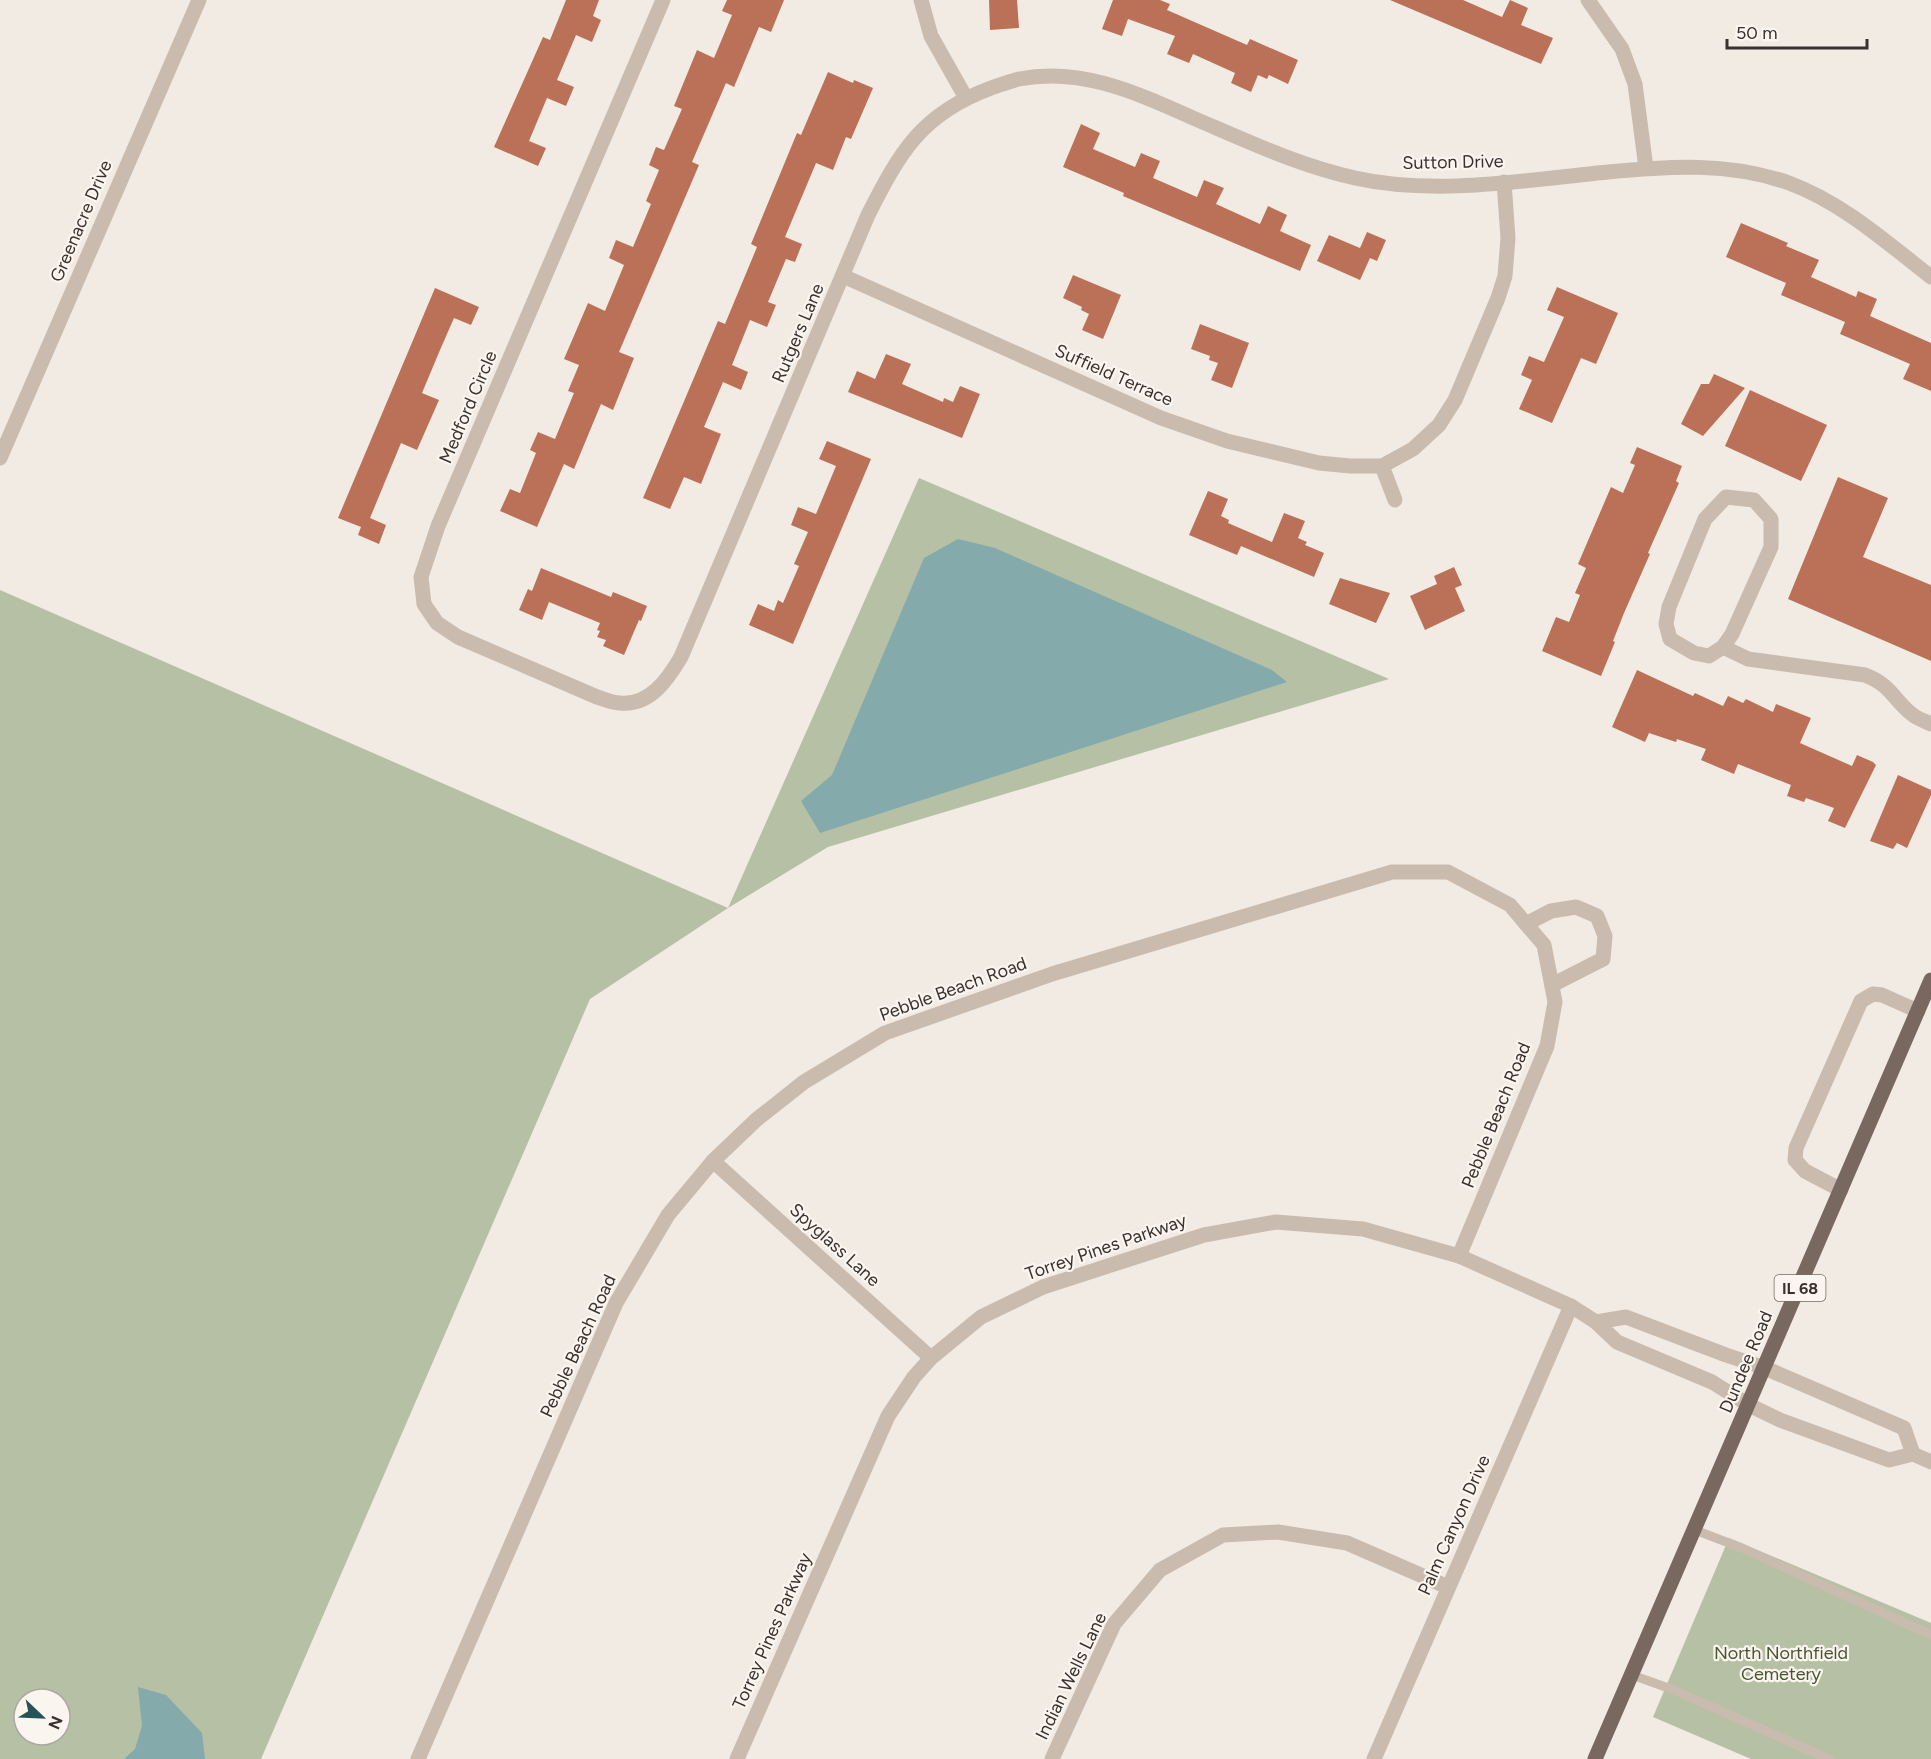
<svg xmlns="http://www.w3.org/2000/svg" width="1931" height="1759" viewBox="0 0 1931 1759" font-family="Figtree,sans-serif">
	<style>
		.green { fill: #b6c0a4; fill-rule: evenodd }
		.water { fill: #84aaac }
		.building { fill: #bb7158 }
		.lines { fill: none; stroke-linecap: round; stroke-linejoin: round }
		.lane { stroke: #c9bcaf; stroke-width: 9 }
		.street { stroke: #c9bcaf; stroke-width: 15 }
		.primary { stroke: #79685f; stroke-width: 15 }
		.labels { text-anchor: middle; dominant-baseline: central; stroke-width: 4.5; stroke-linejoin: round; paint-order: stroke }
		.shield { fill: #faf5ef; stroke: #736c67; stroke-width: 1.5 }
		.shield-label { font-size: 16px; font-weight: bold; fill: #39312d }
		.street-label { font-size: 18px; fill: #39312d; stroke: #faf5ef }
		.park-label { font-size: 18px; fill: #485533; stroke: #faf5ef }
	</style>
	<rect width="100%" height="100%" fill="#f2ebe3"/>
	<g class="green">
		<path d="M 919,478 L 1389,679 L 828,847 L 728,908 L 590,999 L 261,1759 L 0,1759 L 0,590 L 728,908 ZM 24,1699 L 60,1699 L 60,1735 L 24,1735 Z"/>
		<path d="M 1729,1538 L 1931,1623 L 1931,1759 L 1751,1759 L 1653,1717 Z"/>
	</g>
	<g class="water">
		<path d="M 958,539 L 995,548 L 1272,670 L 1287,682 L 820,833 L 801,801 L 832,775 L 924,558 Z"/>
		<path d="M 138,1687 L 166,1695 L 202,1733 L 205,1759 L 124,1759 L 135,1749 L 142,1726 Z"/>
	</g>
	<g class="building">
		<path d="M 566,0 L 599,0 L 593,16 L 601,20 L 592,42 L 576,35 L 557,80 L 574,87 L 566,106 L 547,98 L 529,141 L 546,148 L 538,166 L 494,147 L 543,37 L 550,40 Z"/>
		<path d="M 727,0 L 784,0 L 771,32 L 759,27 L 734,87 L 726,83 L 692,162 L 699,165 L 619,352 L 634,358 L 613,410 L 601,404 L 574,469 L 564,464 L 537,527 L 500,511 L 510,489 L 520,493 L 536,453 L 530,450 L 538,432 L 555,439 L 574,393 L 568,391 L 579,365 L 564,359 L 588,303 L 605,311 L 624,265 L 609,258 L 616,240 L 633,247 L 651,204 L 646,201 L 659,170 L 649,165 L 656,147 L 664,150 L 682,109 L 674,106 L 697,50 L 714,58 L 732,15 L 722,11 Z"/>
		<path d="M 989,0 L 1017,0 L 1019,28 L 990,30 Z"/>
		<path d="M 1113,0 L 1160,0 L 1170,4 L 1167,10 L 1247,45 L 1250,39 L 1298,60 L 1288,84 L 1269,75 L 1267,79 L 1258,75 L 1251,92 L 1231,83 L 1235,73 L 1193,54 L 1189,63 L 1167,54 L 1175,36 L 1128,19 L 1122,36 L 1102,29 Z"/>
		<path d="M 1390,0 L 1463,0 L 1502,17 L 1510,0 L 1528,8 L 1521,25 L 1553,38 L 1541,64 Z"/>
		<path d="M 828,72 L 853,83 L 854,80 L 873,88 L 851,139 L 846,137 L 833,170 L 816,163 L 785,237 L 802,244 L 795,262 L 786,259 L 768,302 L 776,305 L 767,327 L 750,320 L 732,365 L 748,372 L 741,390 L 723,382 L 704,427 L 721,434 L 701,484 L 684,477 L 670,509 L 643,498 L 718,321 L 725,324 L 757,247 L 751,244 L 797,133 L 801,135 Z"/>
		<path d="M 1081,124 L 1100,133 L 1093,149 L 1135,167 L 1141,153 L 1160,161 L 1153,178 L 1197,197 L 1204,180 L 1224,188 L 1216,204 L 1260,224 L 1268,206 L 1287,215 L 1280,231 L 1311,245 L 1300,271 L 1123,196 L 1124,193 L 1063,167 Z"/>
		<path d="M 1741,223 L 1788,243 L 1786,246 L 1819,260 L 1811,277 L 1856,297 L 1858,291 L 1877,299 L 1870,316 L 1931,343 L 1931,391 L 1903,379 L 1910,364 L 1840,334 L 1845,322 L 1781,295 L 1786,283 L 1726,257 Z"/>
		<path d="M 1367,232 L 1386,240 L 1377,261 L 1370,258 L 1360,280 L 1317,261 L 1329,235 L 1360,248 Z"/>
		<path d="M 1073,275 L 1121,295 L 1103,339 L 1082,330 L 1089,314 L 1081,310 L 1082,307 L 1063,298 Z"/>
		<path d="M 1557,287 L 1618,313 L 1596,364 L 1581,358 L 1552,423 L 1519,409 L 1532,380 L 1521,375 L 1529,356 L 1544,362 L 1564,317 L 1547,310 Z"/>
		<path d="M 435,288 L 479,307 L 471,325 L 454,318 L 440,350 L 422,393 L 439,400 L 417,450 L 401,443 L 370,518 L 386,525 L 379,544 L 358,535 L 361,527 L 338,518 Z"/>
		<path d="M 1200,324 L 1249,343 L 1232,388 L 1211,380 L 1218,363 L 1209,360 L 1210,356 L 1191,349 Z"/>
		<path d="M 886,354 L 911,364 L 902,384 L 943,402 L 944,398 L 953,402 L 960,386 L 980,394 L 962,438 L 848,392 L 857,371 L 875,379 Z"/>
		<path d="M 1714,374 L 1745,388 L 1703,436 L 1681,424 L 1701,384 L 1709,384 Z"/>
		<path d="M 1750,390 L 1827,425 L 1801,481 L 1725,446 Z"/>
		<path d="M 827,441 L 871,459 L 793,644 L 749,625 L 758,604 L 774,611 L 778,600 L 783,603 L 799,566 L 794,564 L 808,532 L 791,525 L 798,507 L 816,514 L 836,466 L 819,459 Z"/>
		<path d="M 1637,447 L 1682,466 L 1676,481 L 1679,483 L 1648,553 L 1650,554 L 1624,613 L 1613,641 L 1615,642 L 1601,676 L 1542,651 L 1556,617 L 1569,622 L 1580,595 L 1575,593 L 1586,568 L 1578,564 L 1611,487 L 1623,493 L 1635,465 L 1630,463 Z"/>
		<path d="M 1838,477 L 1888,498 L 1863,557 L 1931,585 L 1931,661 L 1788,599 Z"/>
		<path d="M 1208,491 L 1228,499 L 1221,516 L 1229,520 L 1228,523 L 1272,542 L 1284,513 L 1305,521 L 1298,538 L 1307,542 L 1305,545 L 1324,553 L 1314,577 L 1241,546 L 1237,555 L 1189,535 Z"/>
		<path d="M 1454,567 L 1462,585 L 1455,588 L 1465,611 L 1425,630 L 1410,596 L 1437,584 L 1434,576 Z"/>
		<path d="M 541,568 L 611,597 L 613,592 L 647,606 L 641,621 L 639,620 L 624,655 L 603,646 L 606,640 L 597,637 L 600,631 L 597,630 L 600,623 L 549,602 L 542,620 L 519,610 L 528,589 L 532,591 Z"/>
		<path d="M 1340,578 L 1390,593 L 1376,623 L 1329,604 Z"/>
		<path d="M 1637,670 L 1693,696 L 1695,693 L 1723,706 L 1728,696 L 1743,703 L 1746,699 L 1773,712 L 1776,704 L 1811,718 L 1800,743 L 1852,766 L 1857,755 L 1873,762 L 1876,765 L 1845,828 L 1828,821 L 1834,808 L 1806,798 L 1804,802 L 1787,796 L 1791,785 L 1738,764 L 1734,774 L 1701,760 L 1706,749 L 1677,739 L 1676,742 L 1649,733 L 1645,742 L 1612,727 Z"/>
		<path d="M 1898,775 L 1931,790 L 1931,795 L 1907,848 L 1897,843 L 1893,849 L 1870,841 Z"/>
	</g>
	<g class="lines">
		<g class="lane">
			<path d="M 1695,1530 L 1742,1548 L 1931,1635"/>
			<path d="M 1632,1675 L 1674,1690 L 1829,1759"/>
		</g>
		<g class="street">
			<path d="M 663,0 L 438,526 L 421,577 L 424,604 L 437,623 L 458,637 L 597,697 C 604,699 613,703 620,703 C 650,706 668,679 681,657 L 868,215 C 900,152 921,114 991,88 C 1000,85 1010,81 1019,79 C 1084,66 1143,96 1200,121 C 1251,143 1301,166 1355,178 C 1436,196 1526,180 1608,172 C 1670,166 1729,162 1789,183 C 1843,203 1886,242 1931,277"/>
			<path d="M 921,0 L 931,36 L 966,98"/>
			<path d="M 1588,0 L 1622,49 L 1635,84 L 1646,168"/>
			<path d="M 843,276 L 1161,418 L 1227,441 L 1319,463 L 1350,466 L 1382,466 L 1413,449 L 1439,425 L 1455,400 L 1498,298 L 1505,276 L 1508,238 L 1504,182"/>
			<path d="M 0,458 L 199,0"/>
			<path d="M 1382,466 L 1395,500"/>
			<path d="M 1726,497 L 1754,500 L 1771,519 L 1771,547 L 1732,634 L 1723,647 L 1709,656 L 1694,653 L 1670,639 L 1666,624 L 1669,607 L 1705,519 Z"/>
			<path d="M 1723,647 L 1748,659 L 1865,675 C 1893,686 1893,700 1913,715 C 1918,719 1925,721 1931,724"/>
			<path d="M 1526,924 L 1551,911 L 1576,907 L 1597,916 L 1605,936 L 1603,959 L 1552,985"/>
			<path d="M 713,1161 L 931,1358"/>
			<path d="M 1841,1190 L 1805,1171 L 1795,1160 L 1796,1148 L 1861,1001 L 1873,994 L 1882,995 L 1918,1011"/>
			<path d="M 1626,1317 L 1726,1355 L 1765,1368 L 1904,1428 L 1913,1454 L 1889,1460 L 1780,1420 L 1749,1405 L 1712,1382 L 1617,1342 L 1596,1322 Z"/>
			<path d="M 1913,1454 L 1931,1462"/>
			<path d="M 418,1759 L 616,1303 L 668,1215 L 713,1161 L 756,1120 L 804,1082 L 885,1033 L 1052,974 L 1392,872 L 1448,872 L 1510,905 L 1544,945 L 1555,1002 L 1547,1046 L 1459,1256"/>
			<path d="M 737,1759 L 888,1416 L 914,1377 L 931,1358 L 981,1317 L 1043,1287 L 1204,1235 L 1276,1222 L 1363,1229 L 1459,1256 L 1571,1306 L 1596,1322"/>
			<path d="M 1052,1759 L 1114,1624 L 1160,1570 L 1223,1535 L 1278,1532 L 1347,1543 L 1448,1587"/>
			<path d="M 1374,1759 L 1571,1306"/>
		</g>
		<path class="primary" d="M 1595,1759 L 1931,980"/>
	</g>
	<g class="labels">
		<rect class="shield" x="1774.5" y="1275" width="51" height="26" rx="4.5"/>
		<g class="shield-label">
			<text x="1800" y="1288">IL 68</text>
		</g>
		<g class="street-label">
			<text transform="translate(1453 162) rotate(-1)">Sutton Drive</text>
			<text transform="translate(81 221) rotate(-67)">Greenacre Drive</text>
			<text transform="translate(798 333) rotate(-67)">Rutgers Lane</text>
			<text transform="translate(1114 375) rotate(24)">Suffield Terrace</text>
			<text transform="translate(468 407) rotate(-67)">Medford Circle</text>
			<text transform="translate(953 989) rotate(-20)">Pebble Beach Road</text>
			<text transform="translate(1496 1115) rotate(-68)">Pebble Beach Road</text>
			<text transform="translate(835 1245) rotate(42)">Spyglass Lane</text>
			<text transform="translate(1106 1247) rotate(-19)">Torrey Pines Parkway</text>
			<text transform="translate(578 1346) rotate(-65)">Pebble Beach Road</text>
			<text transform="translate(1746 1362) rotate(-67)">Dundee Road</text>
			<text transform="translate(1454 1525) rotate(-66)">Palm Canyon Drive</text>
			<text transform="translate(772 1631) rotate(-66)">Torrey Pines Parkway</text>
			<text transform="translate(1071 1676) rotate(-64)">Indian Wells Lane</text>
		</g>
		<g class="park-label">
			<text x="1781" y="1653">North Northfield<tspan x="1781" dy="21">Cemetery</tspan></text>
		</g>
	</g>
	<g transform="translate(42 1717) rotate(113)"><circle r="28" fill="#faf5ef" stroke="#ada7a1" stroke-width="1.5"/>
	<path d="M0-4.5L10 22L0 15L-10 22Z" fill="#265357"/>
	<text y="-9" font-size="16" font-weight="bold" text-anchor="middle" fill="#39312d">N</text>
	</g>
	<path d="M1727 39v9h140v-9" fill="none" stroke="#39312d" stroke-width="3"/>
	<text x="1736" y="39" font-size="18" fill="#39312d" stroke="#faf5ef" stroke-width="4.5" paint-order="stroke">50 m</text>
</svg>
